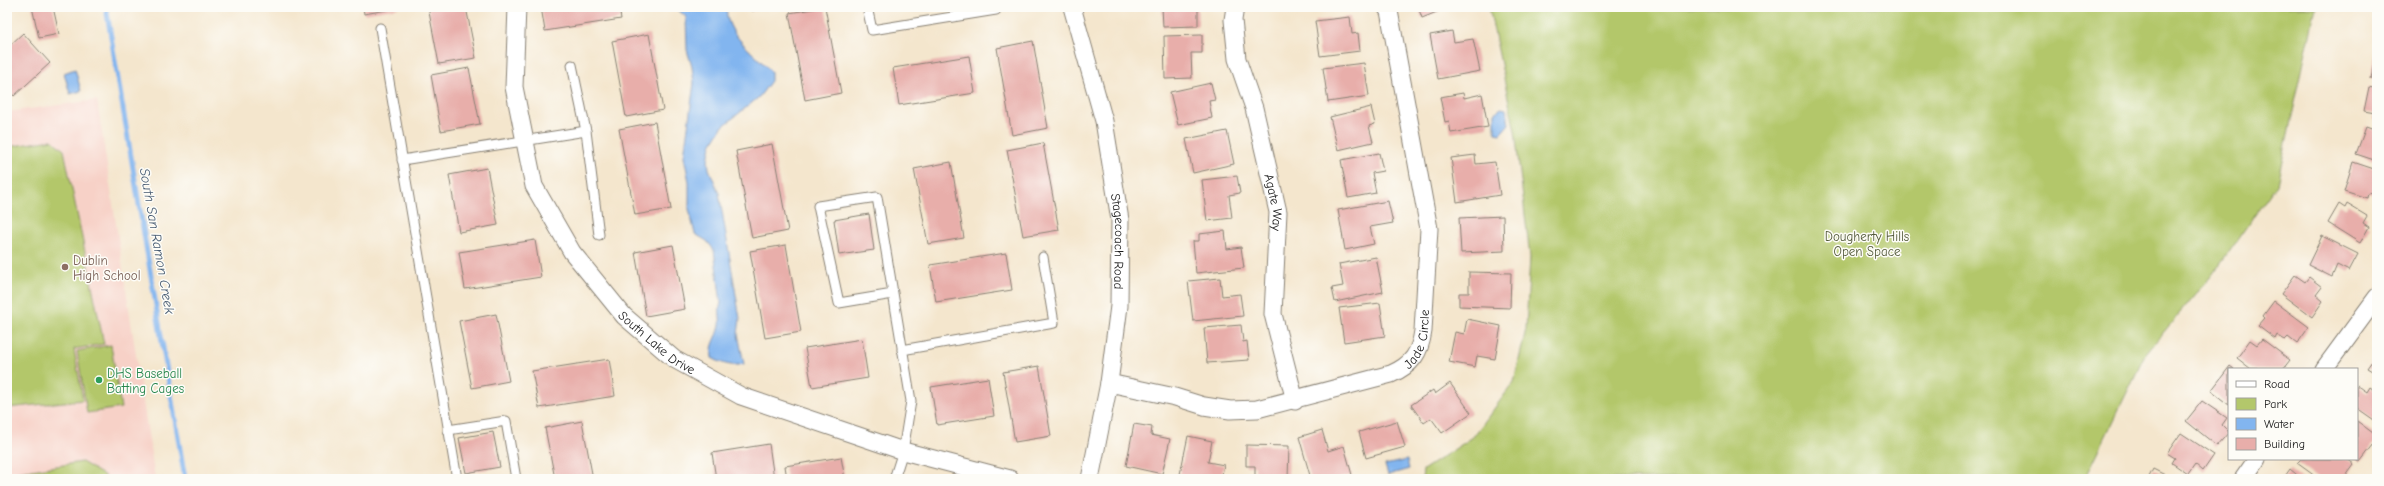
<svg xmlns="http://www.w3.org/2000/svg" width="2384" height="486" viewBox="0 0 2384 486" font-family="'Comic Neue',sans-serif">
	<style>
		.built { fill: #f7d1c7 }
		.green { fill: #b3c76b; stroke: #687244 }
		.water { fill: #82b5ef; stroke: #4f6886 }
		.lines { fill: none; stroke-linecap: round; stroke-linejoin: round }
		.stream { stroke: #82b5ef; stroke-width: 5 }
		.building { fill: #e8aeaa }
		.service-casing { stroke: #888174; stroke-width: 11 }
		.minor-casing { stroke: #888174; stroke-width: 19 }
		.service { stroke: #fff; stroke-width: 9 }
		.minor { stroke: #fff; stroke-width: 17 }
		.education-dot { fill: #8d6e63; stroke: #fdfcf7; stroke-width: 1.5 }
		.leisure-dot { fill: #2e9e5b; stroke: #fdfcf7; stroke-width: 1.5 }
		.labels { text-anchor: middle; dominant-baseline: central; stroke-width: 3; stroke-linejoin: round; paint-order: stroke }
		.street-label { font-size: 13px; fill: #1c1c1c; stroke: #fdfcf7 }
		.park-label { font-size: 13px; fill: #515838; stroke: #fdfcf7 }
		.education-label { font-size: 13px; fill: #785e54; stroke: #fdfcf7; text-anchor: start }
		.leisure-label { font-size: 13px; fill: #27864d; stroke: #fdfcf7; text-anchor: start }
		.water-label { font-size: 14px; font-style: italic; fill: #455970; stroke: #fdfcf7 }
	</style>
	<rect width="100%" height="100%" fill="#fdfcf7"/>
	<filter id="ink" filterUnits="userSpaceOnUse"><feTurbulence type="fractalNoise" baseFrequency=".025" numOctaves="2"/><feDisplacementMap in="SourceGraphic" scale="8" xChannelSelector="R" yChannelSelector="G"/><feConvolveMatrix kernelMatrix="1 2 1 2 8 2 1 2 1" color-interpolation-filters="sRGB"/></filter>
	<filter id="wash" filterUnits="userSpaceOnUse"><feTurbulence type="fractalNoise" baseFrequency=".012" numOctaves="4" result="noise"/><feDisplacementMap in="SourceGraphic" scale="16" xChannelSelector="R" yChannelSelector="G"/><feGaussianBlur stdDeviation="0.9" result="paint"/><feColorMatrix in="noise" values="0 0 0 0 0 0 0 0 0 0 0 0 0 0 0 0 0 1.4 0 .05"/><feComposite in="paint" operator="in"/></filter>
	<g filter="url(#wash)">
		<rect width="100%" height="100%" fill="#f4e6cd"/>
		<path class="built" d="M 97,100 L 155,479 L 7,479 L 7,112 Z"/>
		<g class="green">
			<path d="M 1489,7 L 2316,7 L 2277,184 L 2212,275 L 2146,353 L 2085,479 L 1422,479 L 1423,470 L 1473,437 L 1514,382 L 1526,329 L 1530,257 L 1515,131 Z"/>
			<path d="M 52,140 L 64,150 L 104,344 L 74,349 L 83,400 L 7,408 L 7,147 Z"/>
			<path d="M 111,345 L 121,408 L 87,413 L 77,351 Z"/>
			<path d="M 82,462 L 105,476 L 105,479 L 7,479 L 7,474 Z"/>
		</g>
		<g class="water">
			<path d="M 675,7 L 727,7 C 723,32 755,54 771,71 L 771,81 L 759,97 L 722,127 L 711,145 L 708,160 L 709,169 L 719,193 L 740,319 L 738,334 L 744,364 C 731,367 723,364 712,358 C 710,343 718,338 720,325 C 721,317 718,311 721,303 L 714,250 L 707,241 L 695,234 L 689,209 L 689,182 L 684,156 L 694,83 L 692,67 L 687,50 L 686,17 Z"/>
			<path d="M 75,69 L 81,91 L 70,94 L 64,73 Z"/>
			<path d="M 1501,108 L 1506,109 L 1509,124 L 1500,134 L 1495,133 L 1495,113 Z"/>
			<path d="M 1407,460 L 1409,469 L 1388,475 L 1385,465 Z"/>
		</g>
		<g class="lines">
			<path class="stream" d="M 106,7 L 185,479"/>
		</g>
		<g id="blocks">
			<g class="building">
				<path d="M 32,7 L 53,7 L 59,34 L 39,38 Z"/>
				<path d="M 363,7 L 398,7 L 398,8 L 364,14 Z"/>
				<path d="M 428,7 L 466,7 L 476,58 L 439,64 Z"/>
				<path d="M 541,7 L 619,7 L 621,19 L 545,31 Z"/>
				<path d="M 751,7 L 771,7 L 771,8 L 752,11 Z"/>
				<path d="M 825,7 L 841,93 L 805,100 L 789,13 Z"/>
				<path d="M 1162,7 L 1198,7 L 1198,26 L 1163,27 Z"/>
				<path d="M 1418,7 L 1449,7 L 1422,18 Z"/>
				<path d="M 1350,17 L 1352,34 L 1358,33 L 1360,51 L 1320,56 L 1315,21 Z"/>
				<path d="M 1452,31 L 1454,42 L 1473,39 L 1480,71 L 1438,79 L 1430,35 Z"/>
				<path d="M 23,33 L 50,63 L 14,96 L 7,88 L 7,48 Z"/>
				<path d="M 649,34 L 663,110 L 626,117 L 612,41 Z"/>
				<path d="M 1202,35 L 1202,53 L 1191,53 L 1192,78 L 1165,79 L 1164,36 Z"/>
				<path d="M 1033,41 L 1048,128 L 1012,135 L 997,48 Z"/>
				<path d="M 2376,52 L 2377,52 L 2377,79 L 2371,78 Z"/>
				<path d="M 969,56 L 975,93 L 899,105 L 893,68 Z"/>
				<path d="M 1364,63 L 1369,96 L 1328,102 L 1323,68 Z"/>
				<path d="M 469,68 L 480,124 L 441,131 L 431,75 Z"/>
				<path d="M 1211,83 L 1215,100 L 1209,101 L 1212,118 L 1178,125 L 1170,92 Z"/>
				<path d="M 2369,87 L 2377,89 L 2377,120 L 2374,120 L 2375,113 L 2364,111 Z"/>
				<path d="M 1463,93 L 1464,98 L 1482,94 L 1488,127 L 1451,133 L 1449,121 L 1445,122 L 1440,97 Z"/>
				<path d="M 1371,107 L 1375,124 L 1369,126 L 1373,142 L 1338,150 L 1330,117 Z"/>
				<path d="M 655,122 L 671,209 L 635,215 L 619,129 Z"/>
				<path d="M 2366,127 L 2377,131 L 2377,161 L 2356,154 Z"/>
				<path d="M 1227,131 L 1234,164 L 1193,173 L 1186,139 Z"/>
				<path d="M 1043,143 L 1059,230 L 1023,236 L 1007,150 Z"/>
				<path d="M 772,144 L 788,231 L 752,238 L 736,151 Z"/>
				<path d="M 1379,153 L 1383,171 L 1372,173 L 1376,193 L 1348,198 L 1341,160 Z"/>
				<path d="M 1475,155 L 1476,164 L 1495,162 L 1500,195 L 1457,202 L 1451,158 Z"/>
				<path d="M 951,162 L 964,238 L 928,244 L 914,169 Z"/>
				<path d="M 2353,162 L 2377,170 L 2375,195 L 2368,193 L 2367,198 L 2344,191 Z"/>
				<path d="M 487,168 L 498,225 L 459,232 L 449,175 Z"/>
				<path d="M 1237,176 L 1240,193 L 1229,195 L 1232,218 L 1207,221 L 1202,180 Z"/>
				<path d="M 1388,201 L 1393,223 L 1370,227 L 1374,244 L 1345,250 L 1338,210 Z"/>
				<path d="M 2339,204 L 2345,208 L 2347,204 L 2367,216 L 2363,223 L 2369,227 L 2360,243 L 2328,223 Z"/>
				<path d="M 869,214 L 874,250 L 839,255 L 834,220 Z"/>
				<path d="M 1503,216 L 1504,251 L 1461,253 L 1459,218 Z"/>
				<path d="M 1225,231 L 1227,249 L 1241,247 L 1244,268 L 1196,273 L 1193,241 L 1199,241 L 1199,234 Z"/>
				<path d="M 2322,236 L 2358,254 L 2349,271 L 2337,265 L 2332,277 L 2308,265 Z"/>
				<path d="M 535,240 L 541,277 L 465,289 L 459,252 Z"/>
				<path d="M 673,245 L 685,309 L 646,316 L 635,252 Z"/>
				<path d="M 786,245 L 801,332 L 765,338 L 750,251 Z"/>
				<path d="M 1006,253 L 1012,290 L 936,302 L 930,265 Z"/>
				<path d="M 1376,257 L 1383,292 L 1335,302 L 1332,288 L 1343,286 L 1339,264 Z"/>
				<path d="M 1469,272 L 1511,273 L 1510,308 L 1459,306 L 1459,293 L 1469,293 Z"/>
				<path d="M 2295,275 L 2305,282 L 2309,277 L 2322,287 L 2316,295 L 2323,301 L 2312,317 L 2281,294 Z"/>
				<path d="M 1220,278 L 1222,296 L 1240,294 L 1243,316 L 1193,321 L 1188,281 Z"/>
				<path d="M 2274,301 L 2309,327 L 2297,344 L 2288,337 L 2285,340 L 2277,335 L 2275,339 L 2258,326 L 2265,318 L 2263,316 Z"/>
				<path d="M 1380,303 L 1385,336 L 1344,342 L 1339,308 Z"/>
				<path d="M 496,314 L 509,381 L 472,388 L 459,321 Z"/>
				<path d="M 1467,319 L 1501,326 L 1495,359 L 1477,356 L 1475,367 L 1449,362 L 1455,332 L 1464,334 Z"/>
				<path d="M 1241,325 L 1243,342 L 1247,341 L 1249,360 L 1207,363 L 1204,328 Z"/>
				<path d="M 862,339 L 868,378 L 812,387 L 805,348 Z"/>
				<path d="M 2262,339 L 2290,360 L 2283,369 L 2251,369 L 2237,358 L 2250,340 L 2257,345 Z"/>
				<path d="M 2377,354 L 2377,374 L 2367,368 Z"/>
				<path d="M 609,359 L 615,396 L 539,408 L 532,371 Z"/>
				<path d="M 1039,366 L 1051,436 L 1015,442 L 1003,372 Z"/>
				<path d="M 2230,366 L 2234,369 L 2229,369 L 2229,405 L 2211,391 Z"/>
				<path d="M 988,378 L 994,416 L 937,425 L 931,387 Z"/>
				<path d="M 1450,383 L 1471,413 L 1442,433 L 1431,418 L 1424,423 L 1411,405 L 1433,390 L 1435,394 Z"/>
				<path d="M 2357,385 L 2367,392 L 2370,387 L 2377,392 L 2377,422 L 2357,408 Z"/>
				<path d="M 2202,401 L 2227,418 L 2222,425 L 2229,432 L 2217,446 L 2186,421 Z"/>
				<path d="M 582,421 L 593,479 L 555,479 L 545,428 Z"/>
				<path d="M 1397,421 L 1405,447 L 1366,458 L 1359,432 Z"/>
				<path d="M 2357,421 L 2377,436 L 2377,440 L 2360,462 L 2357,460 Z"/>
				<path d="M 1134,424 L 1152,427 L 1151,435 L 1170,439 L 1162,474 L 1126,466 Z"/>
				<path d="M 1322,430 L 1328,451 L 1344,446 L 1352,475 L 1337,479 L 1311,479 L 1299,437 Z"/>
				<path d="M 493,432 L 500,467 L 466,473 L 459,438 Z"/>
				<path d="M 2181,433 L 2214,455 L 2203,471 L 2195,464 L 2188,474 L 2172,463 L 2175,458 L 2167,453 Z"/>
				<path d="M 1188,436 L 1212,441 L 1208,462 L 1224,465 L 1221,479 L 1179,479 Z"/>
				<path d="M 769,444 L 774,479 L 716,479 L 712,453 Z"/>
				<path d="M 1246,445 L 1289,446 L 1288,479 L 1255,479 L 1255,466 L 1246,466 Z"/>
				<path d="M 841,457 L 845,479 L 787,479 L 785,466 Z"/>
				<path d="M 2301,459 L 2347,459 L 2354,464 L 2343,479 L 2319,479 L 2297,463 Z"/>
				<path d="M 2153,469 L 2173,479 L 2148,479 Z"/>
				<path d="M 2290,469 L 2302,479 L 2283,479 Z"/>
			</g>
		</g>
	</g>
	<g filter="url(#ink)">
		<use href="#blocks" fill-opacity="0" stroke="#888174" stroke-width="1"/>
		<g class="lines">
			<defs>
				<g id="service">
					<path d="M 867,7 L 872,30 L 996,10 L 995,7"/>
					<path d="M 380,28 L 457,479"/>
					<path d="M 572,65 L 586,131 L 599,235"/>
					<path d="M 402,160 L 586,131"/>
					<path d="M 893,294 L 839,303 L 818,206 L 877,197 L 911,401 L 903,451 L 894,479"/>
					<path d="M 902,350 L 1054,323 L 1043,257"/>
					<path d="M 448,430 L 506,421 L 516,479"/>
				</g>
				<g id="minor">
					<path id="s1" d="M 517,7 L 514,87 L 534,186 L 572,252 L 624,316 L 674,359 L 741,396 L 903,451 L 1010,479"/>
					<path id="s2" d="M 1072,7 L 1104,121 L 1120,220 L 1119,306 L 1109,383 L 1090,479"/>
					<path id="s3" d="M 1235,7 L 1233,20 L 1237,59 L 1254,108 L 1278,212 L 1273,314 L 1295,401"/>
					<path d="M 2324,369 L 2377,297"/>
					<path id="s4" d="M 1109,383 L 1175,397 L 1204,406 L 1230,410 L 1257,409 L 1391,374 C 1412,365 1420,353 1423,331 L 1429,229 L 1389,11 L 1386,7"/>
					<path d="M 2243,479 L 2257,459"/>
				</g>
			</defs>
			<use href="#service" class="service-casing"/>
			<use href="#minor" class="minor-casing"/>
			<use href="#service" class="service"/>
			<use href="#minor" class="minor"/>
		</g>
	</g>
	<circle class="education-dot" cx="65" cy="267" r="4"/>
	<circle class="leisure-dot" cx="99" cy="380" r="4"/>
	<g class="labels">
		<g class="street-label">
			<text stroke="none"><textPath href="#s3" startOffset="201">Agate Way</textPath></text>
			<text stroke="none"><textPath href="#s2" startOffset="240">Stagecoach Road</textPath></text>
			<text stroke="none"><textPath href="#s4" startOffset="337">Jade Circle</textPath></text>
			<text stroke="none"><textPath href="#s1" startOffset="382">South Lake Drive</textPath></text>
		</g>
		<g class="park-label">
			<text x="1867" y="236">Dougherty Hills<tspan x="1867" dy="15">Open Space</tspan></text>
		</g>
		<g class="education-label">
			<text x="73" y="260">Dublin<tspan x="73" dy="15">High School</tspan></text>
		</g>
		<g class="leisure-label">
			<text x="107" y="373">DHS Baseball<tspan x="107" dy="15">Batting Cages</tspan></text>
		</g>
		<g class="water-label">
			<text transform="translate(157 241) rotate(80)">South San Ramon Creek</text>
		</g>
	</g>
	<rect width="2384" height="486" fill="none" stroke="#fdfcf7" stroke-width="24"/>
	<rect x="2228" y="368" width="130" height="92" fill="#fdfcf7" stroke="#a3a29f"/>
	<rect x="2236" y="381" width="20" height="6" fill="#ffffff" stroke="#a3a29f"/>
	<text x="2264" y="388" font-size="12" fill="#1c1c1c">Road</text>
	<rect x="2236" y="398" width="20" height="12" fill="#b3c76b" stroke="#a3a29f"/>
	<text x="2264" y="408" font-size="12" fill="#1c1c1c">Park</text>
	<rect x="2236" y="418" width="20" height="12" fill="#82b5ef" stroke="#a3a29f"/>
	<text x="2264" y="428" font-size="12" fill="#1c1c1c">Water</text>
	<rect x="2236" y="438" width="20" height="12" fill="#e8aeaa" stroke="#a3a29f"/>
	<text x="2264" y="448" font-size="12" fill="#1c1c1c">Building</text>
</svg>
